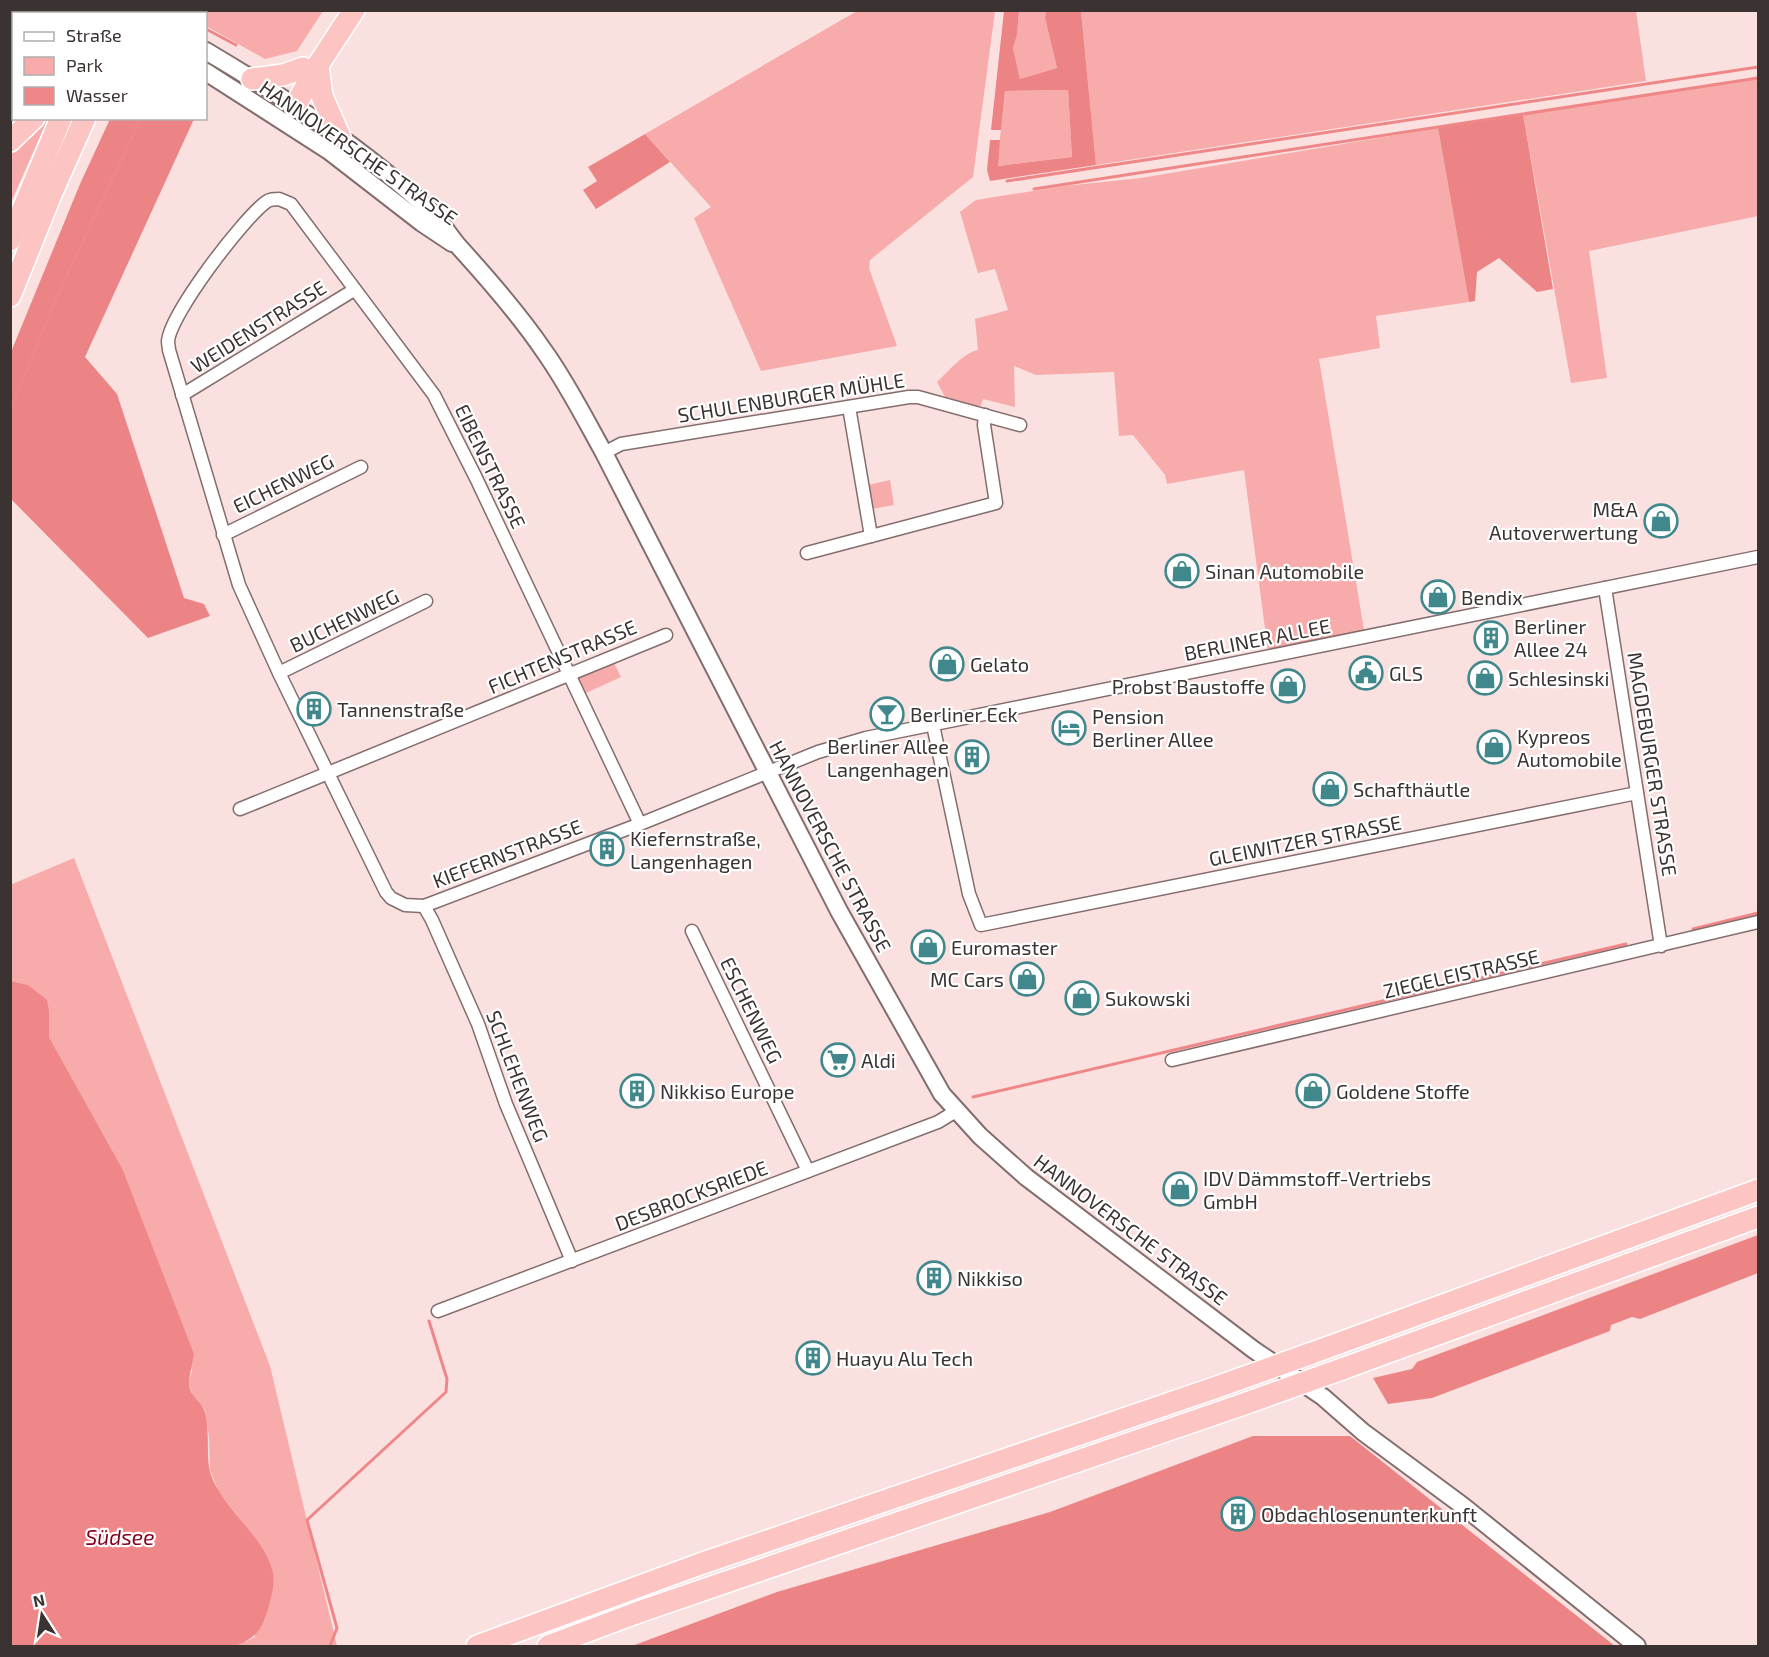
<svg xmlns="http://www.w3.org/2000/svg" width="1769" height="1657" viewBox="0 0 1769 1657" font-family="'Exo 2',sans-serif">
	<style>
		.green { fill: #f7abaa }
		.forest { fill: #ec8485 }
		.water { fill: #ef8788 }
		.lines { fill: none; stroke-linecap: round; stroke-linejoin: round }
		.stream { stroke: #ef8788; stroke-width: 3 }
		.minor-casing { stroke: #836e6d; stroke-width: 15 }
		.secondary-casing { stroke: #836e6d; stroke-width: 20 }
		.motorway-casing { stroke: #fff; stroke-width: 24 }
		.minor { stroke: #fff; stroke-width: 12 }
		.secondary { stroke: #fff; stroke-width: 16 }
		.motorway { stroke: #fcc5c4; stroke-width: 21 }
		.motorway-bridge-casing { stroke: #fff; stroke-width: 24; stroke-linecap: butt }
		.motorway-bridge { stroke: #fcc5c4; stroke-width: 21 }
		.labels { text-anchor: middle; dominant-baseline: central; stroke-width: 4.5; stroke-linejoin: round; paint-order: stroke }
		.street-label { font-size: 20px; fill: #3b3232; stroke: #fff }
		.poi-label { font-size: 20px; fill: #3b3232; stroke: #fff; text-anchor: start }
		.water-label { font-size: 21px; font-style: italic; fill: #85001e; stroke: #fff }
	</style>
	<rect width="100%" height="100%" fill="#fae1e0"/>
	<g class="green">
		<path d="M 11,10 L 82,10 L 85,12 L 14,14 L 14,118 L 17,119 L 11,124 Z"/>
		<path d="M 177,11 L 323,11 L 297,51 L 265,59 L 206,26 L 206,14 L 182,13 Z"/>
		<path d="M 857,11 L 995,11 L 973,177 L 870,260 L 869,268 L 897,346 L 761,371 L 694,218 L 711,207 L 645,134 Z"/>
		<path d="M 1019,11 L 1046,11 L 1045,18 L 1057,68 L 1020,79 L 1013,48 L 1017,35 Z"/>
		<path d="M 1081,11 L 1636,11 L 1646,81 L 1096,165 Z"/>
		<path d="M 1758,79 L 1758,216 L 1589,251 L 1607,378 L 1571,383 L 1523,114 Z"/>
		<path d="M 1068,90 L 1072,157 L 997,166 L 1005,91 Z"/>
		<path d="M 43,119 L 48,119 L 11,202 L 11,152 L 28,137 Z"/>
		<path d="M 1438,128 L 1469,302 L 1376,316 L 1380,348 L 1319,359 L 1364,630 L 1268,651 L 1244,470 L 1167,484 L 1165,475 L 1133,435 L 1119,436 L 1114,372 L 1036,375 L 1014,366 L 1015,407 L 983,399 L 980,407 L 945,397 L 937,382 C 948,372 963,353 978,350 L 975,319 L 1008,310 L 995,269 L 978,273 L 960,212 L 976,200 L 1064,186 L 1141,178 Z"/>
		<path d="M 890,480 L 894,505 L 872,509 L 868,485 Z"/>
		<path d="M 613,661 L 621,677 L 586,693 L 578,677 Z"/>
		<path d="M 74,858 L 270,1366 L 337,1646 L 237,1646 L 255,1637 L 250,1532 L 219,1492 L 210,1470 L 209,1437 L 205,1410 L 193,1395 L 188,1384 L 192,1370 L 122,1168 L 49,1037 L 49,1011 L 28,985 L 11,981 L 10,885 Z"/>
	</g>
	<g class="forest">
		<path d="M 1004,11 L 1019,11 L 1017,35 L 1013,48 L 1020,79 L 1057,68 L 1045,18 L 1046,11 L 1081,11 L 1096,165 L 990,181 L 987,170 L 990,140 L 1000,140 L 998,166 L 1072,157 L 1068,90 L 1005,91 L 1001,130 L 991,130 Z"/>
		<path d="M 1523,114 L 1553,289 L 1537,292 L 1499,258 L 1477,272 L 1475,301 L 1469,302 L 1438,128 Z"/>
		<path d="M 110,119 L 194,119 L 85,357 L 117,394 L 184,598 L 204,604 L 210,616 L 148,638 L 11,499 L 11,352 L 80,184 Z"/>
		<path d="M 645,134 L 670,162 L 596,209 L 583,190 L 597,181 L 588,167 Z"/>
		<path d="M 1758,1235 L 1758,1273 L 1640,1319 L 1632,1317 L 1611,1325 L 1610,1331 L 1432,1398 L 1388,1404 L 1373,1378 L 1412,1369 L 1417,1362 Z"/>
		<path d="M 1253,1436 L 1350,1436 L 1615,1646 L 632,1646 L 777,1592 L 1050,1512 Z"/>
	</g>
	<path class="water" d="M 11,981 L 28,985 L 47,1000 L 49,1011 L 49,1037 L 122,1168 L 194,1354 C 193,1361 188,1381 189,1385 C 190,1396 202,1402 205,1412 C 210,1432 206,1456 210,1472 C 221,1508 265,1536 273,1573 C 275,1585 271,1598 268,1609 C 261,1631 257,1636 237,1646 L 11,1646 Z"/>
	<g class="lines">
		<g class="stream">
			<path d="M 206,29 L 236,45"/>
			<path d="M 1007,181 L 1758,67"/>
			<path d="M 1034,189 L 1758,78"/>
			<path d="M 10,410 L 59,292 L 141,118"/>
			<path d="M 1693,929 L 1758,913"/>
			<path d="M 973,1097 L 1626,944"/>
			<path d="M 330,1646 L 337,1628 L 307,1520 L 446,1392 L 447,1379 L 429,1321"/>
		</g>
		<defs>
			<g id="minor">
				<path d="M 182,395 L 354,290"/>
				<path d="M 849,407 L 871,536"/>
				<path d="M 604,453 L 621,444 L 909,397 L 918,397 L 1020,425"/>
				<path d="M 223,535 L 361,467"/>
				<path d="M 807,553 L 996,503 L 984,425 L 985,415"/>
				<path d="M 1605,588 L 1661,946"/>
				<path d="M 279,673 L 426,601"/>
				<path d="M 933,725 L 969,894 L 981,925 L 1637,793"/>
				<path d="M 240,809 L 666,635"/>
				<path d="M 640,824 L 476,478 L 434,395 L 291,204 L 279,199 C 274,199 270,199 266,202 C 242,220 171,313 168,341 C 168,343 169,349 169,350 L 239,585 L 279,673 L 386,892 L 391,898 L 405,905 L 424,906 L 640,824 L 818,752 L 866,738 L 1758,557"/>
				<path d="M 424,906 L 432,920 L 478,1024 L 506,1104 L 572,1261"/>
				<path d="M 692,931 L 808,1171"/>
				<path d="M 1172,1060 L 1758,922"/>
				<path d="M 438,1311 L 938,1122 L 956,1111"/>
			</g>
			<g id="secondary">
				<path d="M 206,51 C 285,98 364,148 432,213 C 443,224 450,237 460,248 C 490,281 519,314 544,351 C 567,383 585,419 604,453 L 839,911 L 942,1094 L 980,1136 L 1026,1177 L 1254,1350 L 1323,1397 L 1363,1432 L 1463,1506 L 1637,1646"/>
				<path d="M 206,72 L 329,151 L 422,223 L 452,243"/>
			</g>
			<g id="motorway">
				<path d="M 111,14 L 112,10"/>
				<path d="M 134,14 L 136,10"/>
				<path d="M 318,65 L 322,96 L 340,137"/>
				<path d="M 252,79 L 283,75 L 303,68"/>
				<path d="M 295,106 L 318,65 L 354,10"/>
				<path d="M 10,141 L 34,118"/>
				<path d="M 10,240 L 61,118"/>
				<path d="M 10,296 L 52,192 L 85,118"/>
				<path d="M 1312,1353 L 1758,1190"/>
				<path d="M 1342,1369 L 1758,1217"/>
				<path d="M 477,1646 L 700,1564 L 1214,1388"/>
				<path d="M 548,1646 L 636,1613 L 1244,1404"/>
			</g>
		</defs>
		<use href="#minor" class="minor-casing"/>
		<use href="#secondary" class="secondary-casing"/>
		<use href="#motorway" class="motorway-casing"/>
		<use href="#minor" class="minor"/>
		<use href="#secondary" class="secondary"/>
		<use href="#motorway" class="motorway"/>
		<defs>
			<g id="motorway-bridge">
				<path d="M 1214,1388 L 1312,1353"/>
				<path d="M 1244,1404 L 1342,1369"/>
			</g>
		</defs>
		<use href="#motorway-bridge" class="motorway-bridge-casing"/>
		<use href="#motorway-bridge" class="motorway-bridge"/>
	</g>
	<defs>
		<symbol id="shop-ring" viewBox="-11 -11 22 22"><circle r="9.5" fill="#fff" stroke="#40888c" stroke-width="1.5"/><path d="M-5-2.5h2.3a2.7 3.5 0 0 1 5.4 0H5L5.5 6h-11ZM-1.5-2.5h3a1.5 2.3 0 0 0-3 0Z" fill="#40888c"/></symbol>
		<symbol id="building-ring" viewBox="-11 -11 22 22"><circle r="9.5" fill="#fff" stroke="#40888c" stroke-width="1.5"/><path d="M-4-6H4V6H1V3H-1V6H-4ZM-2.5-4.3h1.7v1.8h-1.7ZM.8-4.3h1.7v1.8H.8ZM-2.5-1h1.7V.8h-1.7ZM.8-1h1.7V.8H.8Z" fill="#40888c"/></symbol>
		<symbol id="civic-ring" viewBox="-11 -11 22 22"><circle r="9.5" fill="#fff" stroke="#40888c" stroke-width="1.5"/><path d="M-.6-6.5H3V-4.5H.6V-3L4-1V1h2V6H-6V1h2V-1L-.6-3ZM-1.2 2.5V6h2.4V2.5Z" fill="#40888c"/></symbol>
		<symbol id="bar-ring" viewBox="-11 -11 22 22"><circle r="9.5" fill="#fff" stroke="#40888c" stroke-width="1.5"/><path d="M-6-5H6L.8 .8V4.5H3.5V6h-7V4.5H-.8V.8Z" fill="#40888c"/></symbol>
		<symbol id="hotel-ring" viewBox="-11 -11 22 22"><circle r="9.5" fill="#fff" stroke="#40888c" stroke-width="1.5"/><path d="M-6-4.5h1.5V1H6V5H4.5V3h-9V5H-6ZM-4 0a1.8 1.8 0 1 1 3.6 0ZM.5 0V-2.5h3Q6-2.5 6 0Z" fill="#40888c"/></symbol>
		<symbol id="supermarket-ring" viewBox="-11 -11 22 22"><circle r="9.5" fill="#fff" stroke="#40888c" stroke-width="1.5"/><path d="M-6-5.5h2.5l.6 2H6L4.5 2H-2.5L-4.4-4H-6ZM-1.5 3.2a1.3 1.3 0 1 0 .1 0ZM3 3.2a1.3 1.3 0 1 0 .1 0Z" fill="#40888c"/></symbol>
	</defs>
	<g fill-rule="evenodd">
		<use href="#shop-ring" x="1642" y="502" width="38" height="38"/>
		<use href="#shop-ring" x="1163" y="552" width="38" height="38"/>
		<use href="#shop-ring" x="1419" y="578" width="38" height="38"/>
		<use href="#building-ring" x="1472" y="619" width="38" height="38"/>
		<use href="#shop-ring" x="928" y="645" width="38" height="38"/>
		<use href="#civic-ring" x="1347" y="654" width="38" height="38"/>
		<use href="#shop-ring" x="1466" y="659" width="38" height="38"/>
		<use href="#shop-ring" x="1269" y="667" width="38" height="38"/>
		<use href="#building-ring" x="295" y="690" width="38" height="38"/>
		<use href="#bar-ring" x="868" y="695" width="38" height="38"/>
		<use href="#hotel-ring" x="1050" y="709" width="38" height="38"/>
		<use href="#shop-ring" x="1475" y="728" width="38" height="38"/>
		<use href="#building-ring" x="953" y="738" width="38" height="38"/>
		<use href="#shop-ring" x="1311" y="770" width="38" height="38"/>
		<use href="#building-ring" x="588" y="830" width="38" height="38"/>
		<use href="#shop-ring" x="909" y="928" width="38" height="38"/>
		<use href="#shop-ring" x="1008" y="960" width="38" height="38"/>
		<use href="#shop-ring" x="1063" y="979" width="38" height="38"/>
		<use href="#supermarket-ring" x="819" y="1041" width="38" height="38"/>
		<use href="#building-ring" x="618" y="1072" width="38" height="38"/>
		<use href="#shop-ring" x="1294" y="1072" width="38" height="38"/>
		<use href="#shop-ring" x="1161" y="1170" width="38" height="38"/>
		<use href="#building-ring" x="915" y="1259" width="38" height="38"/>
		<use href="#building-ring" x="794" y="1339" width="38" height="38"/>
		<use href="#building-ring" x="1219" y="1495" width="38" height="38"/>
	</g>
	<g class="labels">
		<g class="street-label">
			<text transform="translate(359 152) rotate(35)">HANNOVERSCHE STRASSE</text>
			<text transform="translate(258 326) rotate(-32)">WEIDENSTRASSE</text>
			<text transform="translate(791 397) rotate(-9)">SCHULENBURGER MÜHLE</text>
			<text transform="translate(491 466) rotate(64)">EIBENSTRASSE</text>
			<text transform="translate(283 483) rotate(-26)">EICHENWEG</text>
			<text transform="translate(344 620) rotate(-26)">BUCHENWEG</text>
			<text transform="translate(1257 639) rotate(-11)">BERLINER ALLEE</text>
			<text transform="translate(562 656) rotate(-23)">FICHTENSTRASSE</text>
			<text transform="translate(1653 764) rotate(81)">MAGDEBURGER STRASSE</text>
			<text transform="translate(1305 840) rotate(-11)">GLEIWITZER STRASSE</text>
			<text transform="translate(831 846) rotate(62)">HANNOVERSCHE STRASSE</text>
			<text transform="translate(507 853) rotate(-21)">KIEFERNSTRASSE</text>
			<text transform="translate(1461 973) rotate(-13)">ZIEGELEISTRASSE</text>
			<text transform="translate(752 1010) rotate(64)">ESCHENWEG</text>
			<text transform="translate(518 1076) rotate(69)">SCHLEHENWEG</text>
			<text transform="translate(691 1195) rotate(-21)">DESBROCKSRIEDE</text>
			<text transform="translate(1131 1229) rotate(37)">HANNOVERSCHE STRASSE</text>
		</g>
		<g class="poi-label">
			<text x="1638" y="509" text-anchor="end">M&amp;A<tspan x="1638" dy="23">Autoverwertung</tspan></text>
			<text x="1205" y="571">Sinan Automobile</text>
			<text x="1461" y="597">Bendix</text>
			<text x="1514" y="626">Berliner<tspan x="1514" dy="23">Allee 24</tspan></text>
			<text x="970" y="664">Gelato</text>
			<text x="1389" y="673">GLS</text>
			<text x="1508" y="678">Schlesinski</text>
			<text x="1265" y="686" text-anchor="end">Probst Baustoffe</text>
			<text x="337" y="709">Tannenstraße</text>
			<text x="910" y="714">Berliner Eck</text>
			<text x="1092" y="716">Pension<tspan x="1092" dy="23">Berliner Allee</tspan></text>
			<text x="1517" y="736">Kypreos<tspan x="1517" dy="23">Automobile</tspan></text>
			<text x="949" y="746" text-anchor="end">Berliner Allee<tspan x="949" dy="23">Langenhagen</tspan></text>
			<text x="1353" y="789">Schafthäutle</text>
			<text x="630" y="838">Kiefernstraße,<tspan x="630" dy="23">Langenhagen</tspan></text>
			<text x="951" y="947">Euromaster</text>
			<text x="1004" y="979" text-anchor="end">MC Cars</text>
			<text x="1105" y="998">Sukowski</text>
			<text x="861" y="1060">Aldi</text>
			<text x="660" y="1091">Nikkiso Europe</text>
			<text x="1336" y="1091">Goldene Stoffe</text>
			<text x="1203" y="1178">IDV Dämmstoff-Vertriebs<tspan x="1203" dy="23">GmbH</tspan></text>
			<text x="957" y="1278">Nikkiso</text>
			<text x="836" y="1358">Huayu Alu Tech</text>
			<text x="1261" y="1514">Obdachlosenunterkunft</text>
		</g>
		<g class="water-label">
			<text x="120" y="1536">Südsee</text>
		</g>
	</g>
	<rect width="1769" height="1657" fill="none" stroke="#3b3232" stroke-width="24"/>
	<rect x="12" y="12" width="195" height="108" fill="#ffffff" stroke="#b1adad" stroke-width="1.5"/>
	<rect x="24" y="32" width="30" height="9" fill="#ffffff" stroke="#b1adad" stroke-width="1.5"/>
	<text x="66" y="42" font-size="18" fill="#3b3232">Straße</text>
	<rect x="24" y="57" width="30" height="18" fill="#f7abaa" stroke="#b1adad" stroke-width="1.5"/>
	<text x="66" y="72" font-size="18" fill="#3b3232">Park</text>
	<rect x="24" y="87" width="30" height="18" fill="#ef8788" stroke="#b1adad" stroke-width="1.5"/>
	<text x="66" y="102" font-size="18" fill="#3b3232">Wasser</text>
	<g transform="translate(42 1615) rotate(348)" stroke="#ffffff" stroke-width="4.5" paint-order="stroke">
	<path d="M0-4.5L10 22L0 15L-10 22Z" fill="#3b3232"/>
	<text y="-9" font-size="16" font-weight="bold" text-anchor="middle" fill="#3b3232">N</text>
	</g>
</svg>
